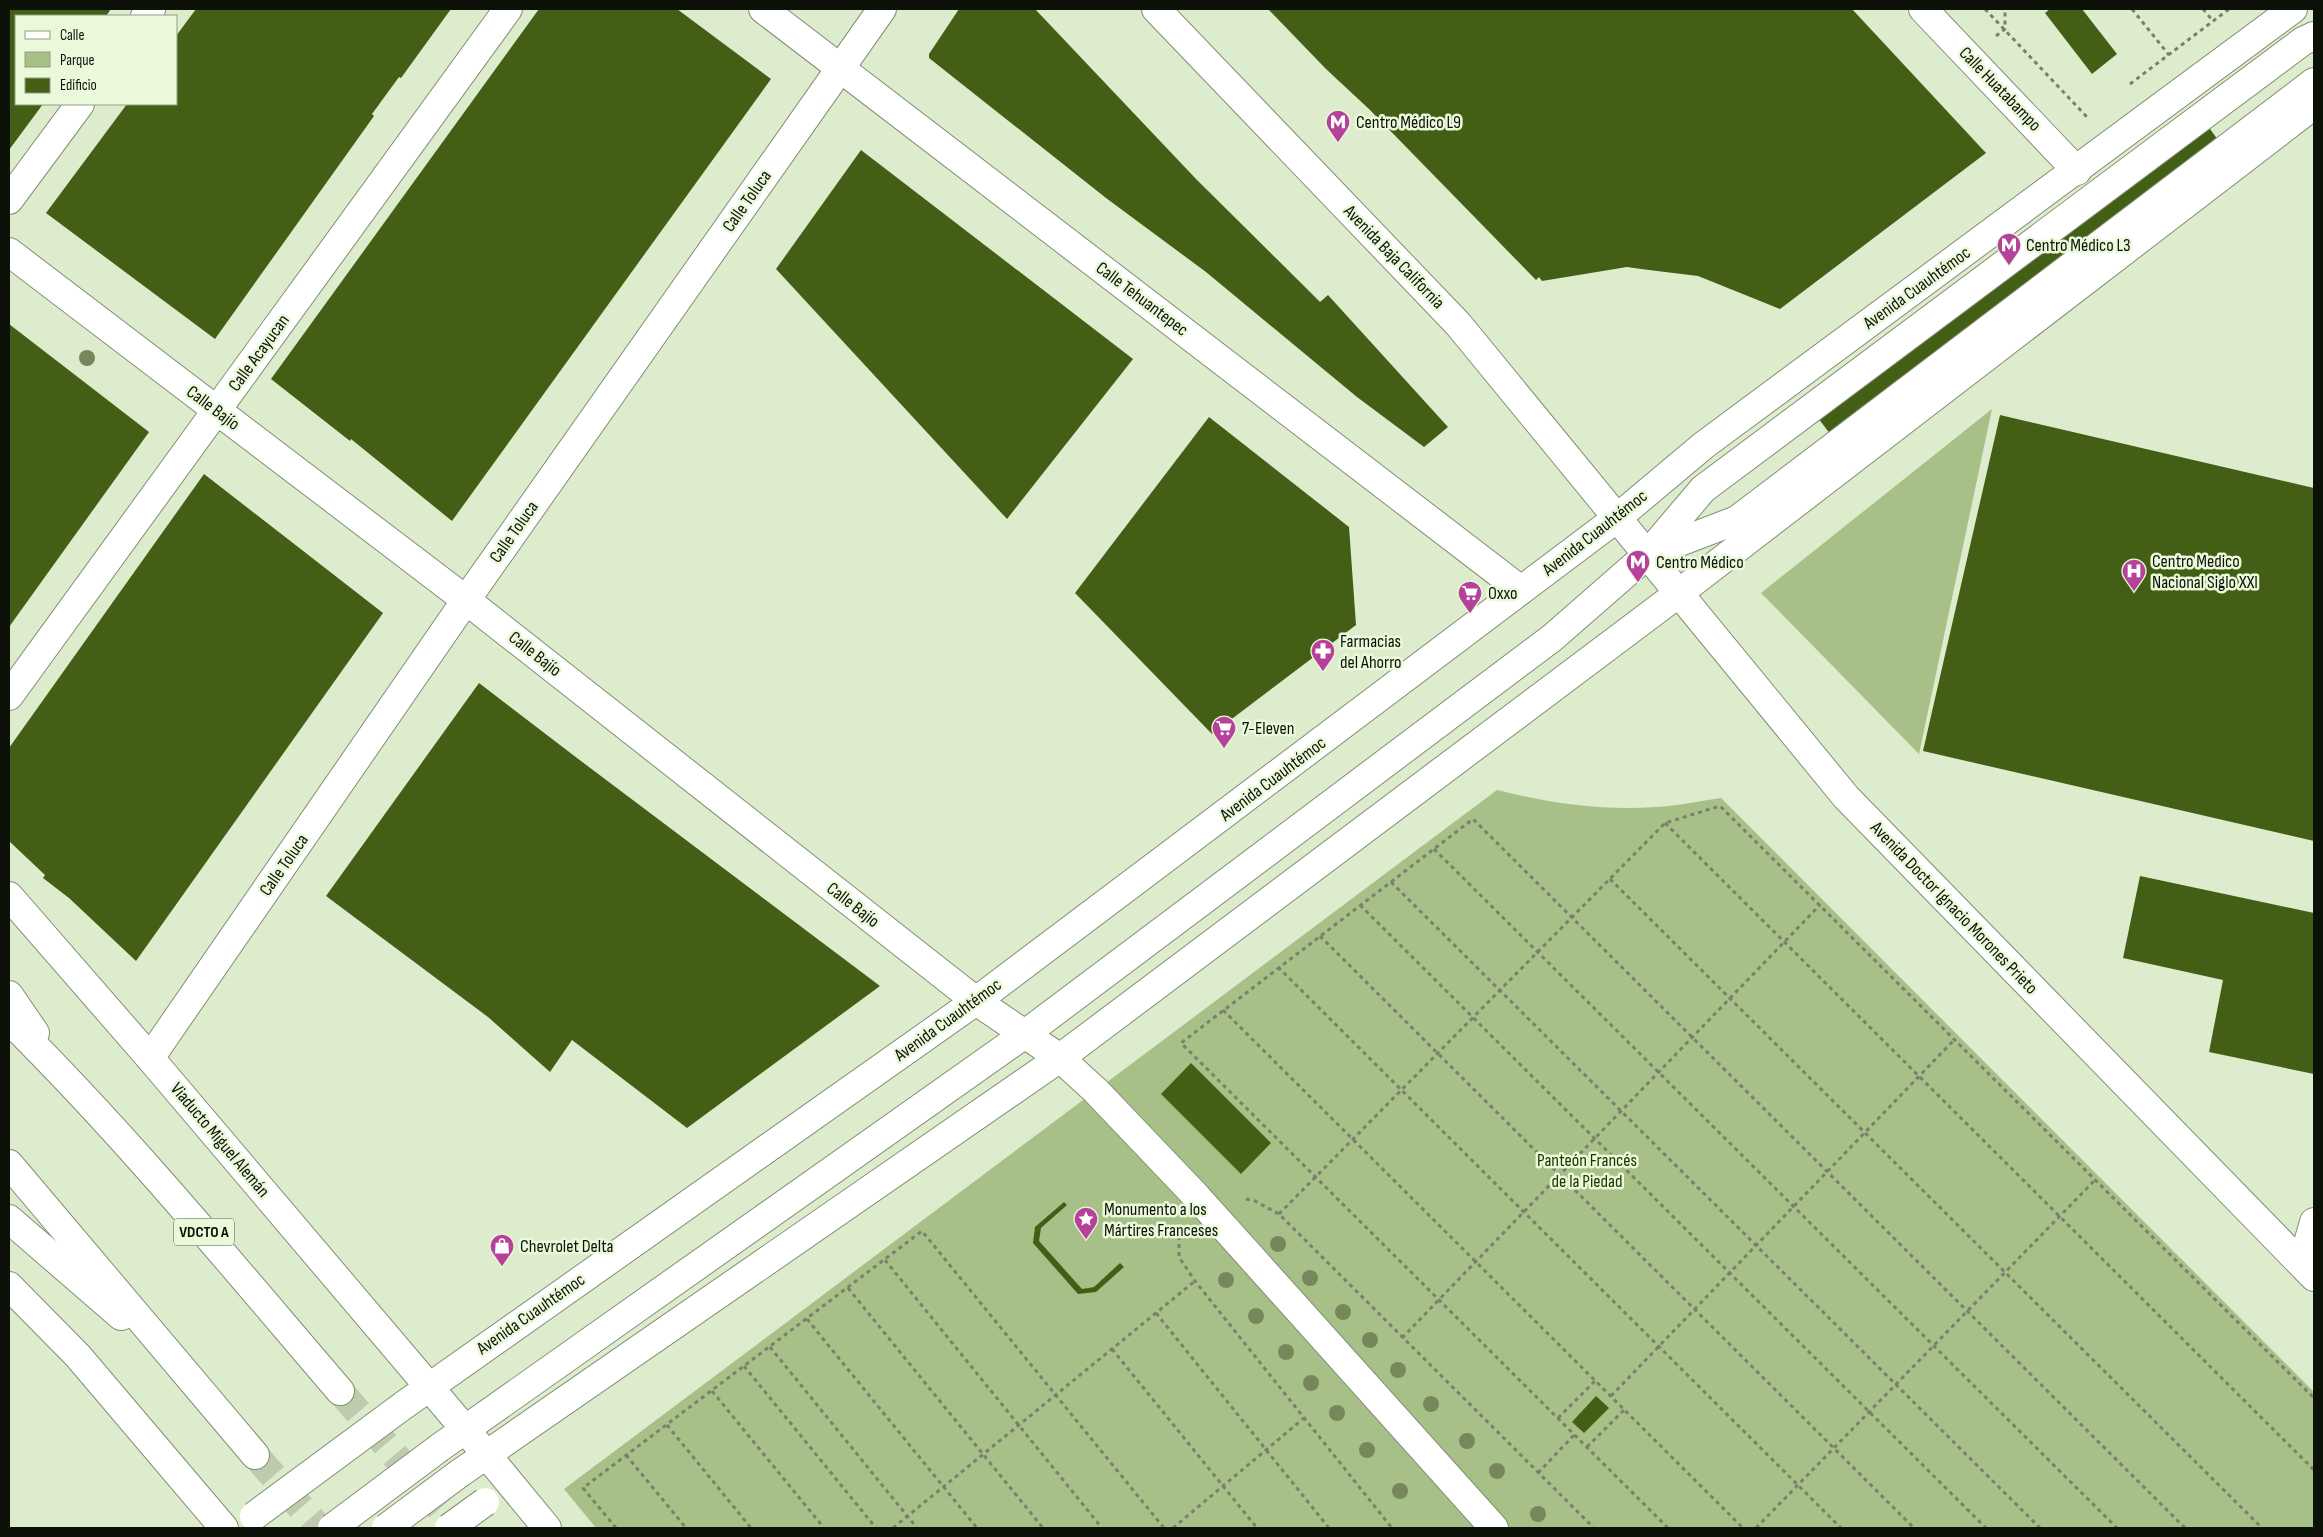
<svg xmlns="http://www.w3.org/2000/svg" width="2323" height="1537" viewBox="0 0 2323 1537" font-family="'Sofia Sans Condensed',sans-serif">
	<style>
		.green { fill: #a6c088 }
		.building { fill: #435f15 }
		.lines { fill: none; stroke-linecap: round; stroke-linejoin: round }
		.highway-tunnel { stroke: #becbaf; stroke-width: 28; stroke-dasharray: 28 14; stroke-linecap: butt }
		.minor-casing { stroke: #828f73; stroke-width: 30 }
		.major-casing { stroke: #828f73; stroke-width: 30 }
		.highway-casing { stroke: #828f73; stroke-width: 30 }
		.path { stroke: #77816c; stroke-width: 3; stroke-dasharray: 4 4; stroke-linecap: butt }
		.minor { stroke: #fff; stroke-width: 28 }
		.major { stroke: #fff; stroke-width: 28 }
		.highway { stroke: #fff; stroke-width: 28 }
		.minor-bridge-casing { stroke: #828f73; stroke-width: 30; stroke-linecap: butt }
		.major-bridge-casing { stroke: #828f73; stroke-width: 30; stroke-linecap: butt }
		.highway-bridge-casing { stroke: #828f73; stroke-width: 30; stroke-linecap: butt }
		.minor-bridge { stroke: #fff; stroke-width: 28 }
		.major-bridge { stroke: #fff; stroke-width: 28 }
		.highway-bridge { stroke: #fff; stroke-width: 28 }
		.tree { fill: #76875c }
		.labels { text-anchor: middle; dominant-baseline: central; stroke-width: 5; stroke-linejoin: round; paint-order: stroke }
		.shield { fill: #eaf9da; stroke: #4f5747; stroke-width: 1 }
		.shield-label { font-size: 16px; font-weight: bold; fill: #0d1208 }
		.street-label { font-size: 18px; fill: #0d1208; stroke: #eaf9da }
		.poi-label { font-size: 18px; fill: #0d1208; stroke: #eaf9da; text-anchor: start }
		.park-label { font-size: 18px; fill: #213500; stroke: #eaf9da }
	</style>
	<rect width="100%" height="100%" fill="#ddeccd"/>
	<g class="green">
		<path d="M 1992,409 L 1919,754 L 1761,593 Z"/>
		<path d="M 1497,790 C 1549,803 1602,811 1656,807 C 1678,806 1699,801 1721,798 L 2314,1392 L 2314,1528 L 596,1528 L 564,1489 Z"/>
	</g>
	<g class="building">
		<path d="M 9,9 L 111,9 L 106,16 L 16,16 L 16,104 L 43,104 L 9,150 Z"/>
		<path d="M 196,9 L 451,9 L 401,78 L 399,77 L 372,114 L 374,116 L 215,339 L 46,213 L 127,104 L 176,104 L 176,36 Z"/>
		<path d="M 539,9 L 677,9 L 771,79 L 452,521 L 351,439 L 350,441 L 271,379 Z"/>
		<path d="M 959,9 L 1035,9 L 1197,180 L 1299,281 L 1320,302 L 1328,295 L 1448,427 L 1424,447 L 1357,397 L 1206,272 L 1106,198 L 929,58 L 929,54 Z"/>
		<path d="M 1268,9 L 1852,9 L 1986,153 L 1780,309 L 1698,276 L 1641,269 L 1627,267 L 1542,281 L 1539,277 L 1536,280 L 1369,109 L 1326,69 Z"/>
		<path d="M 2050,9 L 2082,9 L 2117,54 L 2092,74 L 2045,13 Z"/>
		<path d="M 2208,126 L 2220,143 L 1837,443 L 1812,410 Z"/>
		<path d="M 861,150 L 1133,359 L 1007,519 L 776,269 Z"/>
		<path d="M 9,324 L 149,432 L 9,627 Z"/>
		<path d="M 2000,415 L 2314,488 L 2314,841 L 1923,751 Z"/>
		<path d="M 1209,417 L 1349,527 L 1356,625 L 1212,734 L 1075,593 Z"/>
		<path d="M 204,474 L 383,613 L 136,961 L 69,898 L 43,878 L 45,875 L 9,841 L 9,748 Z"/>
		<path d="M 479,683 L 577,758 L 880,986 L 687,1128 L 572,1040 L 550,1072 L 488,1017 L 326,896 Z"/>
		<path d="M 2140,876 L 2314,913 L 2314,1074 L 2209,1052 L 2223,980 L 2123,958 Z"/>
		<path d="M 1191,1063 L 1271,1143 L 1241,1174 L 1161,1094 Z"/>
		<path d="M 1064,1202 L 1067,1205 L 1041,1228 L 1039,1241 L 1082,1289 L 1094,1287 L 1120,1263 L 1124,1267 L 1096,1292 L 1078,1294 L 1033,1243 L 1035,1227 Z"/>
		<path d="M 1596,1396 L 1609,1408 L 1584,1433 L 1572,1422 Z"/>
	</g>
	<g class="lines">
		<g class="highway-tunnel">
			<path d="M 340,1391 L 457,1528"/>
			<path d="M 255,1455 L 319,1528"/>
		</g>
		<defs>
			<g id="minor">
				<path d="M 763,9 L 1521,590"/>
				<path d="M 1923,9 L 2077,171"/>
				<path d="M 145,16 L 151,9"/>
				<path d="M 9,200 L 80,104"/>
				<path d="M 9,252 L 466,600 L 976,1001 L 1060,1058 L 1096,1091 L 1197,1197 L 1494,1528"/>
				<path d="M 1651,553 L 1737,520 L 2314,82"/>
				<path d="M 9,696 L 508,9"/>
				<path d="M 150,1058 L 466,600 L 882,9"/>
				<path d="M 2302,1264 L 2314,1222"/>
				<path d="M 439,1448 L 1025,1034 L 1552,638 L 1647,555 L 1703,489 L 2303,41 L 2314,36"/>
			</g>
			<g id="major">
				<path d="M 1156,9 L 1458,324 L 1846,797 L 2314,1277"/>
				<path d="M 9,896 L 150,1058 L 486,1454"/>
				<path d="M 9,1286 L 78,1356 L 224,1528"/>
				<path d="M 404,1405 L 976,1001 L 1617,518 L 1704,445 L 2293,9"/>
				<path d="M 460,1473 L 1060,1058 L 1679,593 L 2314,105"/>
			</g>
			<g id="highway">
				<path d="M 9,995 L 35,1033"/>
				<path d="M 9,1020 C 127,1137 232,1265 340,1391"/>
				<path d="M 9,1164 L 255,1455"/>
				<path d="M 9,1219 L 121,1316"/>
				<path d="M 486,1454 L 547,1528"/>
			</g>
		</defs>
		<use href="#minor" class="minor-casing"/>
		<use href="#major" class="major-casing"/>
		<use href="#highway" class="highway-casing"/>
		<g class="path">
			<path d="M 1985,9 L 2087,117"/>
			<path d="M 2132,9 L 2169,55"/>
			<path d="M 2203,9 L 2213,21"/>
			<path d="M 1996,36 L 2005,29 L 2005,9"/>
			<path d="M 2130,84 L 2229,9"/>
			<path d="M 1665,823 L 2314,1470"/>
			<path d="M 1434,849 L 2117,1528"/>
			<path d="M 1610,879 L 2262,1528"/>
			<path d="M 1391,882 L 2040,1528"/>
			<path d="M 1360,905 L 1986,1528"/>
			<path d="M 1320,936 L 1914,1528"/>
			<path d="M 1278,967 L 1841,1528"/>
			<path d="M 1223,1010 L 1743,1528"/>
			<path d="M 1246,1199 L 1255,1201 L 1279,1214 L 1594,1528"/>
			<path d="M 1279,1214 L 1665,823 L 1720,806 L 2314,1398"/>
			<path d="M 1179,1228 L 1179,1257 L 1195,1281 L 1392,1528"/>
			<path d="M 885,1260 L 1102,1528"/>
			<path d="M 848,1288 L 1043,1528"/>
			<path d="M 1156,1313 L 1329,1528"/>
			<path d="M 807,1319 L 977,1528"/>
			<path d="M 1402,1338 L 1820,905"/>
			<path d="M 770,1347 L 917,1528"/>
			<path d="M 1112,1349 L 1257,1528"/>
			<path d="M 744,1366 L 876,1528"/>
			<path d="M 712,1391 L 824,1528"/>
			<path d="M 1611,1396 L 1954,1040"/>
			<path d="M 1558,1418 L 1595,1381"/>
			<path d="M 667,1425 L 751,1528"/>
			<path d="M 1587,1447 L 1624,1410"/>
			<path d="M 626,1455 L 686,1528"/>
			<path d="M 1538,1473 L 1574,1435"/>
			<path d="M 616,1528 L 583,1488 L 922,1231 L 1164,1528"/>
			<path d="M 893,1528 L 1195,1281"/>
			<path d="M 1173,1528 L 1304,1418"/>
			<path d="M 1668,1528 L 1181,1043 L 1473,819 L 2185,1528"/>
			<path d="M 1756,1528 L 2095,1180"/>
		</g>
		<use href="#minor" class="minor"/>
		<use href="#major" class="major"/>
		<use href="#highway" class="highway"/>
		<defs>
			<path id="minor-bridge" d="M 332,1528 L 439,1448"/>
			<g id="major-bridge">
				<path d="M 254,1516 L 404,1405"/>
				<path d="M 386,1528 L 460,1473"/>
			</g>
			<path id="highway-bridge" d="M 449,1528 L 485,1502"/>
		</defs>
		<use href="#minor-bridge" class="minor-bridge-casing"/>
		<use href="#major-bridge" class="major-bridge-casing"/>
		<use href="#highway-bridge" class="highway-bridge-casing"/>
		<use href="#minor-bridge" class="minor-bridge"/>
		<use href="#major-bridge" class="major-bridge"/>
		<use href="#highway-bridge" class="highway-bridge"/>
	</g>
	<g class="tree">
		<circle cx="87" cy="358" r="8"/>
		<circle cx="1278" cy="1244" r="8"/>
		<circle cx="1310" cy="1278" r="8"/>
		<circle cx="1226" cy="1280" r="8"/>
		<circle cx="1343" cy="1312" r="8"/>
		<circle cx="1256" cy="1316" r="8"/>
		<circle cx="1370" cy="1340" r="8"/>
		<circle cx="1286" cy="1352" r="8"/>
		<circle cx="1398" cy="1370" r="8"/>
		<circle cx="1311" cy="1383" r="8"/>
		<circle cx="1431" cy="1404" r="8"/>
		<circle cx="1337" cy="1413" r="8"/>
		<circle cx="1467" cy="1441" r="8"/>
		<circle cx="1367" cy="1450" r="8"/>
		<circle cx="1497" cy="1471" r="8"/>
		<circle cx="1400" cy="1491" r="8"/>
		<circle cx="1538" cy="1514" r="8"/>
	</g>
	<defs>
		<symbol id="metro-pin" viewBox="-11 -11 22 30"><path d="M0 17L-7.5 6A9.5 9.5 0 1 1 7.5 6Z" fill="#b6419a" stroke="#eaf9da"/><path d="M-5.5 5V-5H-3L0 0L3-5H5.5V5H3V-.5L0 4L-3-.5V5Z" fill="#fff"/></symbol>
		<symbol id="hospital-pin" viewBox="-11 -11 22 30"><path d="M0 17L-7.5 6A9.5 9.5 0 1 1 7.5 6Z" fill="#b6419a" stroke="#eaf9da"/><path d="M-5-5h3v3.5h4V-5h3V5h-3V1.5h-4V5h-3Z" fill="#fff"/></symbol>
		<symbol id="supermarket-pin" viewBox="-11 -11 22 30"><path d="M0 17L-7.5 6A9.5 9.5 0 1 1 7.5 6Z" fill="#b6419a" stroke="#eaf9da"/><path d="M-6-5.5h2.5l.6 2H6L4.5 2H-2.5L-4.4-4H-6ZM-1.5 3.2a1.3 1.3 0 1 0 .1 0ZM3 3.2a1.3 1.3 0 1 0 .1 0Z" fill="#fff"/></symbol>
		<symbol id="pharmacy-pin" viewBox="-11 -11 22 30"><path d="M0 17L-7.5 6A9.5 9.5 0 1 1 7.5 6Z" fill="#b6419a" stroke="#eaf9da"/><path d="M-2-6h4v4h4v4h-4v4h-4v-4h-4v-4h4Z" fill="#fff"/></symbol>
		<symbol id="sight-pin" viewBox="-11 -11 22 30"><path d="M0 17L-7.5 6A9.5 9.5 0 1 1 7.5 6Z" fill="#b6419a" stroke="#eaf9da"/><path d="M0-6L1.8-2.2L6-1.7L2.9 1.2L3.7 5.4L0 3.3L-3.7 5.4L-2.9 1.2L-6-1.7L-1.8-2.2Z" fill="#fff"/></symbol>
		<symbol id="shop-pin" viewBox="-11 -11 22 30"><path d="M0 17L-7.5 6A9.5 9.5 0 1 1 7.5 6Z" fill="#b6419a" stroke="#eaf9da"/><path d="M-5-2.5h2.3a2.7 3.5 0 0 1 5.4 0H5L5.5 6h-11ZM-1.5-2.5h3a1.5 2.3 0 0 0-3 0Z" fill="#fff"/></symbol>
	</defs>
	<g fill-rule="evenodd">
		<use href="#metro-pin" x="1324" y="108" width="28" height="38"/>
		<use href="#metro-pin" x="1995" y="231" width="28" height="38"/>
		<use href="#metro-pin" x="1624" y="548" width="28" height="38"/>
		<use href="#hospital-pin" x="2120" y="557" width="28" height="38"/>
		<use href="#supermarket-pin" x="1456" y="579" width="28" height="38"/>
		<use href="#pharmacy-pin" x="1309" y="637" width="28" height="38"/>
		<use href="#supermarket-pin" x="1210" y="714" width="28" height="38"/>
		<use href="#sight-pin" x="1072" y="1205" width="28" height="38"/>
		<use href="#shop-pin" x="488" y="1232" width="28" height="38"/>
	</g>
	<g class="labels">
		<rect class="shield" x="174" y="1218.5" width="60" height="27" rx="4"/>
		<g class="shield-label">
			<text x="204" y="1232">VDCTO A</text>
		</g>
		<g class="street-label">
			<text transform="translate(2000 89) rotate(46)">Calle Huatabampo</text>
			<text transform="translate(747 201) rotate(-55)">Calle Toluca</text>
			<text transform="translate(1394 257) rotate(46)">Avenida Baja California</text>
			<text transform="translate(1917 288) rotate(-36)">Avenida Cuauhtémoc</text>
			<text transform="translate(1142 299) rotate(37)">Calle Tehuantepec</text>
			<text transform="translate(259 353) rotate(-54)">Calle Acayucan</text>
			<text transform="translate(213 408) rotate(37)">Calle Bajío</text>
			<text transform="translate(514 532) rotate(-55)">Calle Toluca</text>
			<text transform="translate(1595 533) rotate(-38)">Avenida Cuauhtémoc</text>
			<text transform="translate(535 654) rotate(38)">Calle Bajío</text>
			<text transform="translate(1273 779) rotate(-37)">Avenida Cuauhtémoc</text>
			<text transform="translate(284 865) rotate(-55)">Calle Toluca</text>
			<text transform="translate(853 905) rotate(38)">Calle Bajío</text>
			<text transform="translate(1954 908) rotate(46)">Avenida Doctor Ignacio Morones Prieto</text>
			<text transform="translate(948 1020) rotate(-36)">Avenida Cuauhtémoc</text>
			<text transform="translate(220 1140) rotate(50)">Viaducto Miguel Alemán</text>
			<text transform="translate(531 1314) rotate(-35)">Avenida Cuauhtémoc</text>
		</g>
		<g class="poi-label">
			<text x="1356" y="122">Centro Médico L9</text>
			<text x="2026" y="245">Centro Médico L3</text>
			<text x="2152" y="561">Centro Medico<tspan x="2152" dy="21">Nacional Siglo XXI</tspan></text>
			<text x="1656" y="562">Centro Médico</text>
			<text x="1488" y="593">Oxxo</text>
			<text x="1340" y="641">Farmacias<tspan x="1340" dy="21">del Ahorro</tspan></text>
			<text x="1242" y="728">7-Eleven</text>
			<text x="1104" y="1209">Monumento a los<tspan x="1104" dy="21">Mártires Franceses</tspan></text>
			<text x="520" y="1246">Chevrolet Delta</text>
		</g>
		<g class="park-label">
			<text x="1587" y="1160">Panteón Francés<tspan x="1587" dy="21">de la Piedad</tspan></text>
		</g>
	</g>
	<rect width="2323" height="1537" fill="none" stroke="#0d1208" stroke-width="20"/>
	<rect x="15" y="15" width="162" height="90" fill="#eaf9da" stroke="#929d86"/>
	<rect x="25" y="31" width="25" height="8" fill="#ffffff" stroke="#929d86"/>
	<text x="60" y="40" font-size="15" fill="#0d1208">Calle</text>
	<rect x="25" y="52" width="25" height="15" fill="#a6c088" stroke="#929d86"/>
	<text x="60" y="65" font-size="15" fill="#0d1208">Parque</text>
	<rect x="25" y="78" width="25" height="15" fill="#435f15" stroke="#929d86"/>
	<text x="60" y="90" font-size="15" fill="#0d1208">Edificio</text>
</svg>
